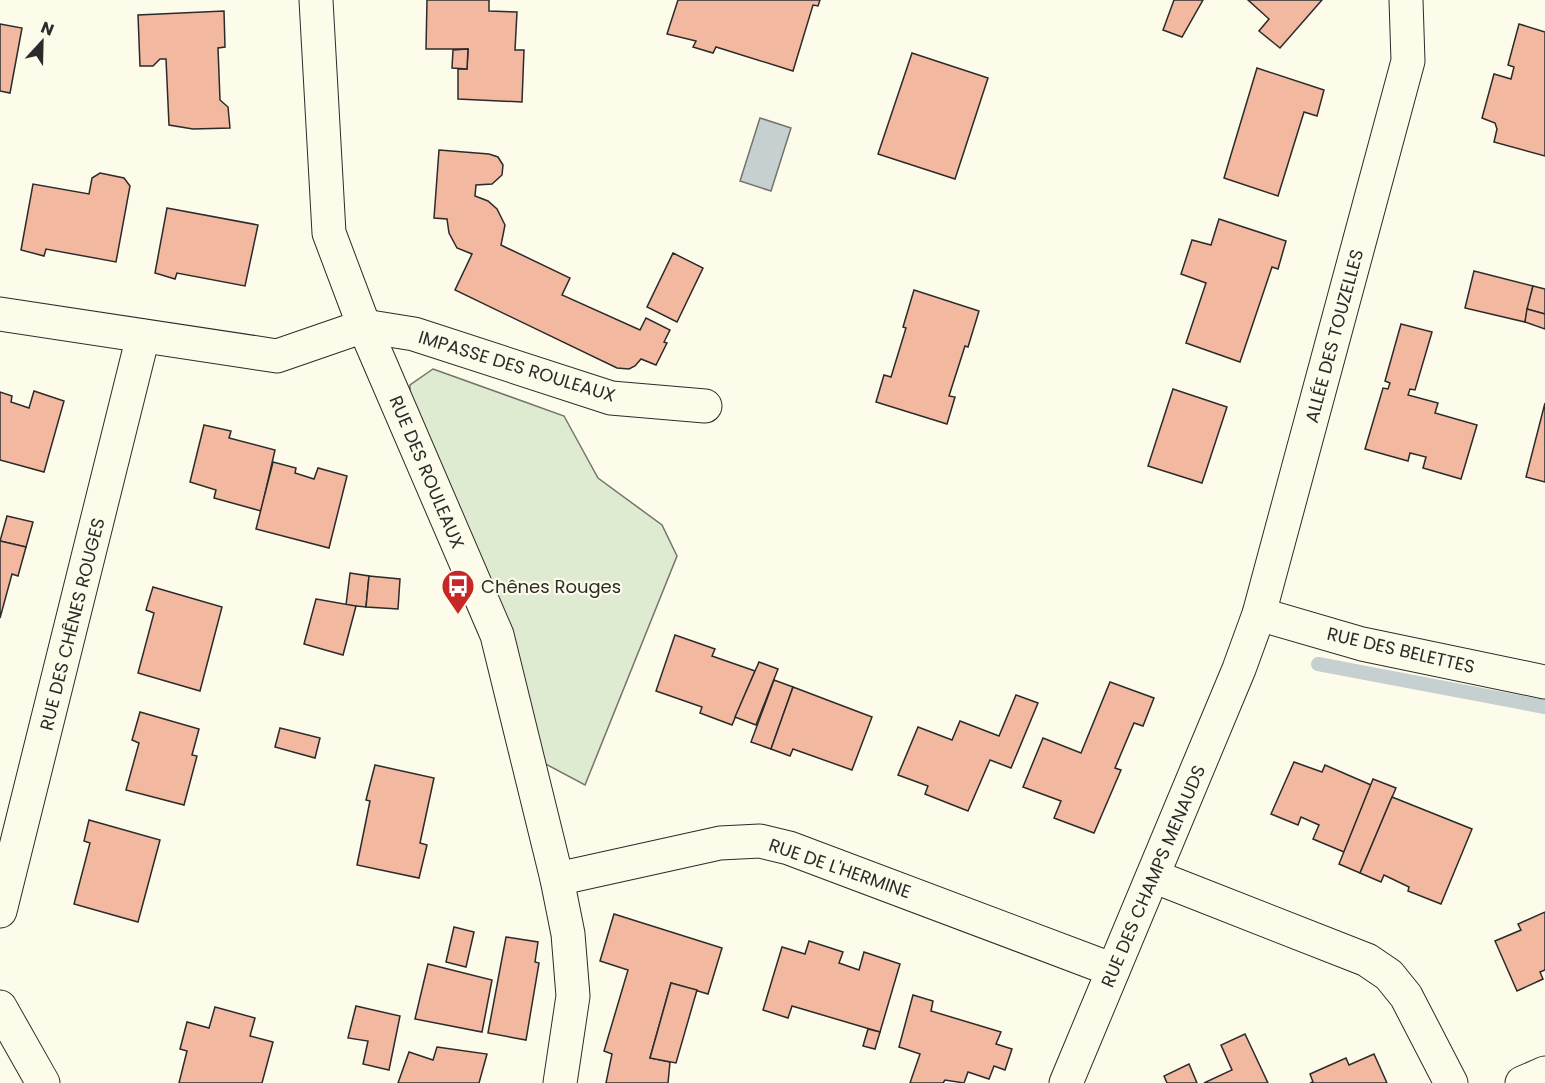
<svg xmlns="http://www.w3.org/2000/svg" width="1545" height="1083" viewBox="0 0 1545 1083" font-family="Poppins,sans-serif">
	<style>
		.green { fill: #deebd1; stroke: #74746e; stroke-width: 1.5 }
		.water { fill: #c7d0d0; stroke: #74746e; stroke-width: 1.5 }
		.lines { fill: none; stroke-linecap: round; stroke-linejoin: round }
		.stream { stroke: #c7d0d0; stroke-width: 14 }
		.building { fill: #f2b8a0; stroke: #2b2b2b; stroke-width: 1.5 }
		.minor-casing { stroke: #2b2b2b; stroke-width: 35 }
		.minor { stroke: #fdfbea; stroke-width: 33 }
		.labels { text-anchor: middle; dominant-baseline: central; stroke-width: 4.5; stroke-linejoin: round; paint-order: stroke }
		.street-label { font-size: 18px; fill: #2b2b2b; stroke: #fdfbea }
		.poi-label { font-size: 18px; fill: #2b2b2b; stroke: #fdfbea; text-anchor: start }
	</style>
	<rect width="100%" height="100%" fill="#fdfbea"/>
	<path class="green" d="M 433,369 L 564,416 L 598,478 L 662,525 L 677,556 L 585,785 L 540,761 L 410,407 L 410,385 Z"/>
	<path class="water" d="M 760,118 L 791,128 L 771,191 L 740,181 Z"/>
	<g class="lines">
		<path class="stream" d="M 1318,664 L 1545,707"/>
	</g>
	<g class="building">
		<path d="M 427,0 L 489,0 L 489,11 L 517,12 L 515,50 L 524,50 L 522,102 L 458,99 L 458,69 L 467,69 L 468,49 L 426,49 Z"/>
		<path d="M 678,0 L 820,0 L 818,6 L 813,5 L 793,71 L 716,47 L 713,53 L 693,47 L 696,41 L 667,34 Z"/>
		<path d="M 1174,0 L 1203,0 L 1182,37 L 1163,30 Z"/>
		<path d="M 1248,0 L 1322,0 L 1280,48 L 1259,31 L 1269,19 Z"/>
		<path d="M 224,11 L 225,47 L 218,48 L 220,100 L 228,107 L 230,128 L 193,129 L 169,125 L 166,59 L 160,59 L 153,66 L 140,66 L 138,15 Z"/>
		<path d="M 0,24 L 22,28 L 10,93 L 0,91 Z"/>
		<path d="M 1519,24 L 1545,32 L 1545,156 L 1494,142 L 1497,129 L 1495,123 L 1482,118 L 1494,74 L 1511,79 L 1514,67 L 1508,65 Z"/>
		<path d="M 468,49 L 467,69 L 452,68 L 453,50 Z"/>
		<path d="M 912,53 L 988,78 L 955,179 L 878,154 Z"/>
		<path d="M 1257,68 L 1324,90 L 1317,116 L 1304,112 L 1278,196 L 1224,178 Z"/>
		<path d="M 439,150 L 489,154 L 498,157 L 503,165 L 502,175 L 492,184 L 476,185 L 475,196 L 488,201 L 497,209 L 505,225 L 501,245 L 570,278 L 562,295 L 640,330 L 646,318 L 670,330 L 664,342 L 667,343 L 656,365 L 641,359 L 635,366 L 629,369 L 617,368 L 455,290 L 472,254 L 457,248 L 449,233 L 447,219 L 434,218 Z"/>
		<path d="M 100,173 L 124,178 L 130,186 L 116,262 L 46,249 L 44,256 L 21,250 L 33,184 L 89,194 L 92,178 Z"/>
		<path d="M 167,208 L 258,225 L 245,286 L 177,273 L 175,279 L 155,273 Z"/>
		<path d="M 1219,219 L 1286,241 L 1278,269 L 1272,267 L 1240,362 L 1186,343 L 1206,283 L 1181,274 L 1192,240 L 1211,245 Z"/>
		<path d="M 673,253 L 703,268 L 677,322 L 647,307 Z"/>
		<path d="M 1474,271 L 1533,286 L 1525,322 L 1465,308 Z"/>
		<path d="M 1533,286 L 1545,289 L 1545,314 L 1527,309 Z"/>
		<path d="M 914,290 L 979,311 L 968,347 L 965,346 L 949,396 L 955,397 L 947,424 L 876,402 L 884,375 L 891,377 L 906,328 L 903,327 Z"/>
		<path d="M 1527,309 L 1545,314 L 1545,329 L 1525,322 Z"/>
		<path d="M 1401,324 L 1432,332 L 1415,390 L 1410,389 L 1408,395 L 1438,403 L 1435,413 L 1477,425 L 1461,479 L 1423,468 L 1426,457 L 1410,453 L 1408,461 L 1365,449 L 1383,388 L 1388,389 L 1390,383 L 1385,381 Z"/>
		<path d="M 1173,389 L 1227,407 L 1202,483 L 1148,466 Z"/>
		<path d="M 34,391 L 64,401 L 44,472 L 0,460 L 0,392 L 12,396 L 11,402 L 29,408 Z"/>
		<path d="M 1545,403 L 1545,482 L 1526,477 Z"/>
		<path d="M 204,425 L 231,431 L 229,438 L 275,450 L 261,511 L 214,498 L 216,490 L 190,482 Z"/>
		<path d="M 273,462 L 296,468 L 295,473 L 314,479 L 318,468 L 347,476 L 329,548 L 256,529 Z"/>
		<path d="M 7,516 L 33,522 L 26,547 L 0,541 Z"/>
		<path d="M 0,541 L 26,547 L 18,576 L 12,574 L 0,618 Z"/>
		<path d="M 350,573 L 369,576 L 366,607 L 346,605 Z"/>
		<path d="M 369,576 L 400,579 L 398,609 L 366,607 Z"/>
		<path d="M 153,587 L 222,607 L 200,691 L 138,673 L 154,613 L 146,610 Z"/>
		<path d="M 316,599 L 356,606 L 343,655 L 304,644 Z"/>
		<path d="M 675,635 L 715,649 L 712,656 L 755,671 L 732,725 L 700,713 L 702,707 L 656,691 Z"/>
		<path d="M 759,662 L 778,669 L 756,725 L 735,717 Z"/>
		<path d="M 774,680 L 793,687 L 771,749 L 751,742 Z"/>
		<path d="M 1110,682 L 1154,698 L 1143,726 L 1134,723 L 1115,768 L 1121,770 L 1094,833 L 1054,818 L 1061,801 L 1023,787 L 1043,738 L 1081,753 Z"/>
		<path d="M 793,687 L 872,717 L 852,770 L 793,749 L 790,756 L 771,749 Z"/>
		<path d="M 1016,695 L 1038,703 L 1011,768 L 990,760 L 968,811 L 925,794 L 928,786 L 898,775 L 918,727 L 952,740 L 960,721 L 999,736 Z"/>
		<path d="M 140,712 L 199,729 L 192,755 L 197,756 L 184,805 L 126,790 L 139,743 L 132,740 Z"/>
		<path d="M 280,728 L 320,738 L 315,758 L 275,747 Z"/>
		<path d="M 1294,762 L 1322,772 L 1325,765 L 1371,785 L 1344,852 L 1313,839 L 1319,825 L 1301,817 L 1298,825 L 1271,814 Z"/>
		<path d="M 375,765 L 434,778 L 420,843 L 427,845 L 419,878 L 357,865 L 370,801 L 366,800 Z"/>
		<path d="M 1373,779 L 1396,788 L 1360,873 L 1339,864 Z"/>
		<path d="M 1392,797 L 1472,829 L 1441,904 L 1408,891 L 1409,887 L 1384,875 L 1381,882 L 1360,873 Z"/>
		<path d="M 89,820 L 160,840 L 138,922 L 74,904 L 90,843 L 84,841 Z"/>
		<path d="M 1545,912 L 1545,970 L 1540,972 L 1543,979 L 1517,991 L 1495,941 L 1521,930 L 1518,924 Z"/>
		<path d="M 614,914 L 722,948 L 708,994 L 671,983 L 650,1058 L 670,1062 L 668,1083 L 606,1083 L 612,1054 L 604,1051 L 628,970 L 600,961 Z"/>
		<path d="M 454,927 L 474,932 L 466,967 L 446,962 Z"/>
		<path d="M 506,937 L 538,942 L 535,962 L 539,963 L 526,1040 L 488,1033 Z"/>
		<path d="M 809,941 L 843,952 L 839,963 L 859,970 L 864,952 L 900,964 L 880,1032 L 792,1006 L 788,1018 L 763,1010 L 782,947 L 805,954 Z"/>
		<path d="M 428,964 L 492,980 L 482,1032 L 415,1019 Z"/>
		<path d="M 671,983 L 697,990 L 676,1063 L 650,1058 Z"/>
		<path d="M 913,995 L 933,1001 L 931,1011 L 1001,1032 L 996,1044 L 1012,1049 L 1005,1070 L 994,1066 L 989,1079 L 968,1072 L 964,1083 L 945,1080 L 943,1083 L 910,1083 L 920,1054 L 899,1047 Z"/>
		<path d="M 356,1006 L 400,1016 L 389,1070 L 363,1064 L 368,1041 L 348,1038 Z"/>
		<path d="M 215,1007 L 255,1018 L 250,1036 L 273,1042 L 262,1083 L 179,1083 L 187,1051 L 180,1049 L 187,1022 L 209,1028 Z"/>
		<path d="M 868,1029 L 880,1032 L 875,1049 L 863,1046 Z"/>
		<path d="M 1245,1034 L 1268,1083 L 1204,1083 L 1232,1070 L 1221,1045 Z"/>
		<path d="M 437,1047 L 487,1054 L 479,1083 L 398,1083 L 409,1052 L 433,1060 Z"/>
		<path d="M 1374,1054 L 1387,1083 L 1310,1083 L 1313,1082 L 1310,1074 L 1346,1058 L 1349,1065 Z"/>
		<path d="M 1189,1064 L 1197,1083 L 1167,1083 L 1164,1076 Z"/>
	</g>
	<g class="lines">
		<defs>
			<g id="minor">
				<path d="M 316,0 L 329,233 L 364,326 L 497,635 L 557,879 L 568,934 L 573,996 L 560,1083"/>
				<path d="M 0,314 L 277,356 L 364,326 L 414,334 L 611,398 L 705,406"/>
				<path d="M 1259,614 L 1362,644 L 1545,682"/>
				<path d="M 1153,876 L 1367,960 L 1389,975 L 1406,996 L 1451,1083"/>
				<path d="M 557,879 L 720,843 L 760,841 L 789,848 L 1113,970"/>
				<path d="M 0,911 L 143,336"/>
				<path d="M 0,1007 L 43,1083"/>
				<path d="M 1066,1083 L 1239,669 L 1259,614 L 1408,61 L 1406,0"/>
				<path d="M 1522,1083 L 1545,1073"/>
			</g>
		</defs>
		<use href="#minor" class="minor-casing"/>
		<use href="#minor" class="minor"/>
	</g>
	<defs>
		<symbol id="bus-pin" viewBox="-11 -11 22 30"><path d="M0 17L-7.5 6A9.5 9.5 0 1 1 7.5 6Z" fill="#c62828" stroke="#fdfbea"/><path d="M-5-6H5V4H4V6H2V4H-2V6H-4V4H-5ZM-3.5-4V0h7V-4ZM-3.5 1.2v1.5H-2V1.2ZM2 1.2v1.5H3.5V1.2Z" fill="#fff"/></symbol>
	</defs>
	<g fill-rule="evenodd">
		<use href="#bus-pin" x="439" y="567" width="38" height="52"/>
	</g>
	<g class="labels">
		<g class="street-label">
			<text transform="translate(1334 336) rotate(-75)">ALLÉE DES TOUZELLES</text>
			<text transform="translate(517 366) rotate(17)">IMPASSE DES ROULEAUX</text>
			<text transform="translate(427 472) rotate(67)">RUE DES ROULEAUX</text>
			<text transform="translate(72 624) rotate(-76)">RUE DES CHÊNES ROUGES</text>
			<text transform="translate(1401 650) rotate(13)">RUE DES BELETTES</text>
			<text transform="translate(840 868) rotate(19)">RUE DE L'HERMINE</text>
			<text transform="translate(1153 876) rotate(-67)">RUE DES CHAMPS MENAUDS</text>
		</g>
		<g class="poi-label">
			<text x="481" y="586">Chênes Rouges</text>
		</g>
	</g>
	<g transform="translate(42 42) rotate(22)" stroke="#fdfbea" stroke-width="4.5" paint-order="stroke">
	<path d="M0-4.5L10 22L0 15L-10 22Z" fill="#2b2b2b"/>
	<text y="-9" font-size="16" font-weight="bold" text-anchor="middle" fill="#2b2b2b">N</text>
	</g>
</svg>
